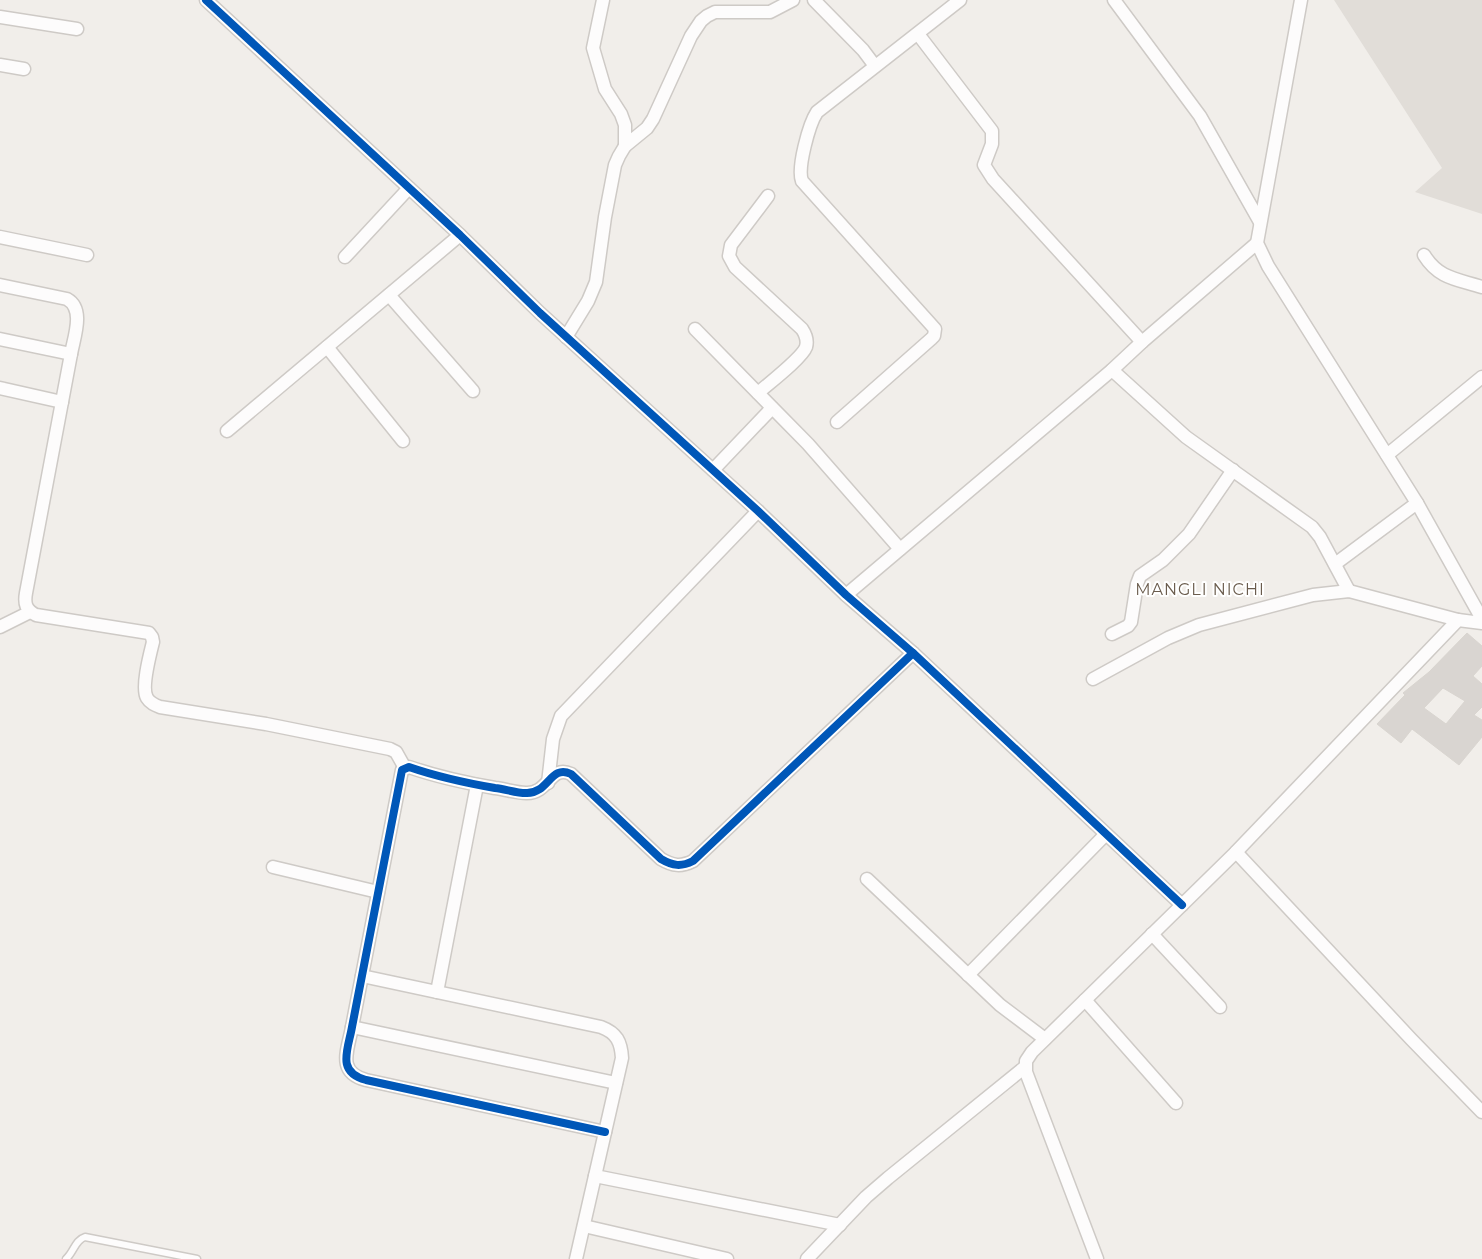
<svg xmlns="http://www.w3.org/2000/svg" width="1482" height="1259" viewBox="0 0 1482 1259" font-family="Montserrat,sans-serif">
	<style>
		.industrial { fill: #e1ddd8 }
		.building { fill: #d9d5d1; stroke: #d9d5d0; fill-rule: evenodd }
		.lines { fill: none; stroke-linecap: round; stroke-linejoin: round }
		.service-casing { stroke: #cecac6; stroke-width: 9 }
		.minor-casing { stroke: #cecac6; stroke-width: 15 }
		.service { stroke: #fdfcfc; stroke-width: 6 }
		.minor { stroke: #fdfcfc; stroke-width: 12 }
		.cycleway-casing { stroke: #fff; stroke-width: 11 }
		.cycleway { stroke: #0057b8; stroke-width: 8 }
		.labels { text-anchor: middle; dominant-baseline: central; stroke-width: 4; stroke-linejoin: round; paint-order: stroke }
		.quarter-label { font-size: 16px; letter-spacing: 1px; fill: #6a5c4d; stroke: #fff }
	</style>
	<rect width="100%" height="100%" fill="#f1eeea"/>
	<path class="industrial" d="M 1334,0 L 1482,0 L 1482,214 L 1415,192 L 1442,168 Z"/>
	<path class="building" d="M 1467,633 L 1482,646 L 1482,666 L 1473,676 L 1482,684 L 1482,707 L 1474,715 L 1482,720 L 1482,737 L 1459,765 L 1412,729 L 1401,743 L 1377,724 L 1405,695 L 1403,693 L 1429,672 ZM 1443,688 L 1465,701 L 1446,724 L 1424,708 Z"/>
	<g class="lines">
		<defs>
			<path id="service" d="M 66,1259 C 74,1252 75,1240 85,1237 L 197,1259"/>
			<g id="minor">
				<path d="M 206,0 L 460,235 L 540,313 L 758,511 L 846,595 L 913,653 L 1182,905"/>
				<path d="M 603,0 L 593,48 L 605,89 L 621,114 L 625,125 L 625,146"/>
				<path d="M 814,0 L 863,50 L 875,66"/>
				<path d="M 1114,0 L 1200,116 L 1260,222"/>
				<path d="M 1301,0 L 1257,243 L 1268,266 L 1417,503 L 1482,619"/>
				<path d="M 0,17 L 77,29"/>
				<path d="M 918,34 L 992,131 L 992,144 L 984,165 L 993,179 L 1142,342"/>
				<path d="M 0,65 L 24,69"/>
				<path d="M 0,237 L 87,255"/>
				<path d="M 1424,255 C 1439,279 1457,279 1482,287"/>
				<path d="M 345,257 L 409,188"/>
				<path d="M 0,285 L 67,299 C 85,309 74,337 71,354 L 26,593 C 24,604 26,610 36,615 L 149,633 L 152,637 L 153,642 C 150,654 141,688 147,698 C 150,703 155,705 160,707 L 266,724 L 390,749 L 396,752 L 405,768"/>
				<path d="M 389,295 L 473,391"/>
				<path d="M 695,329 L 808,444 L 900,549"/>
				<path d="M 566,337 L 588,301 L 596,282 L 605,217 L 615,165 L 619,156 L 625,146 L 647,128 L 653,119 L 691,36 L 701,21 L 707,16 L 715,12 L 770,12 L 793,0"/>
				<path d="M 0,339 L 71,354"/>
				<path d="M 327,347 L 403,441"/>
				<path d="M 1112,370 L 1186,437 L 1312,527 L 1320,537 L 1349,591"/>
				<path d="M 0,388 L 62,402"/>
				<path d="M 758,393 C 768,384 802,358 806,347 C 808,340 806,335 802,329 L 735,267 L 729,256 L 731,245 L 768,196"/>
				<path d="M 837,422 L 931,339 L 934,336 L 935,329 L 802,181 C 797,168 809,124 817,112 L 960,0"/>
				<path d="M 227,431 L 460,235"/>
				<path d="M 1387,455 L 1482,377"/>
				<path d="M 713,470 L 772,408"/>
				<path d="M 1335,564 L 1417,503"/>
				<path d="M 846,595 L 1112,370 L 1142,342 L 1257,243"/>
				<path d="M 0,627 L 30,612"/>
				<path d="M 1112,634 L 1128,626 L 1131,622 L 1137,584 L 1140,576 L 1163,560 L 1189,534 L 1233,470"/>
				<path d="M 1093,679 L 1168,638 L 1199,625 L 1313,595 L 1349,591 L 1458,620"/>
				<path d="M 548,783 L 553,739 L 561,716 L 758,511"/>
				<path d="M 1236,852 L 1411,1039 L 1482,1112"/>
				<path d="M 273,867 L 378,892"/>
				<path d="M 867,879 L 1000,1005 L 1045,1039"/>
				<path d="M 1152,934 L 1220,1007"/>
				<path d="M 968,975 L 1106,834"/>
				<path d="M 362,976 L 601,1027 C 617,1033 621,1042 622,1058 L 576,1259"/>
				<path d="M 437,992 L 477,785"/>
				<path d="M 1085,1000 L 1176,1103"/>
				<path d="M 352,1027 L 616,1083"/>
				<path d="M 605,1132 L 366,1080 C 336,1072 348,1050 352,1027 L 402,770 L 409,767 C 438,777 466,783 495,788 C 505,789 516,793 526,793 C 549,794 550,764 571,774 L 661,859 C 673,866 681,867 693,861 L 913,653"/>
				<path d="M 595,1176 L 840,1225"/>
				<path d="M 584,1226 L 727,1259"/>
				<path d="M 807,1259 L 866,1197 L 888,1178 L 1025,1067"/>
				<path d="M 1097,1259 L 1026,1072 L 1026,1061 L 1032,1052 L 1236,852 L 1458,620 L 1482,623"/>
			</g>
		</defs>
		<use href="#service" class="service-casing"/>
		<use href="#minor" class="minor-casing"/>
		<use href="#service" class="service"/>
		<use href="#minor" class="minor"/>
		<defs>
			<g id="cycleway">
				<path d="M 206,0 L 460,235 L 540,313 L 758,511 L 846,595 L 913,653 L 1182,905"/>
				<path d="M 605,1132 L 366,1080 C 336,1072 348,1050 352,1027 L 402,770 L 409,767 C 438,777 466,783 495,788 C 505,789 516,793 526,793 C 549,794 550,764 571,774 L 661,859 C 673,866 681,867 693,861 L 913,653"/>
			</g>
		</defs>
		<use href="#cycleway" class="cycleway-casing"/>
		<use href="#cycleway" class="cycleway"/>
	</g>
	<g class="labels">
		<g class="quarter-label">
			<text x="1200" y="589">MANGLI NICHI</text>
		</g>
	</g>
</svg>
